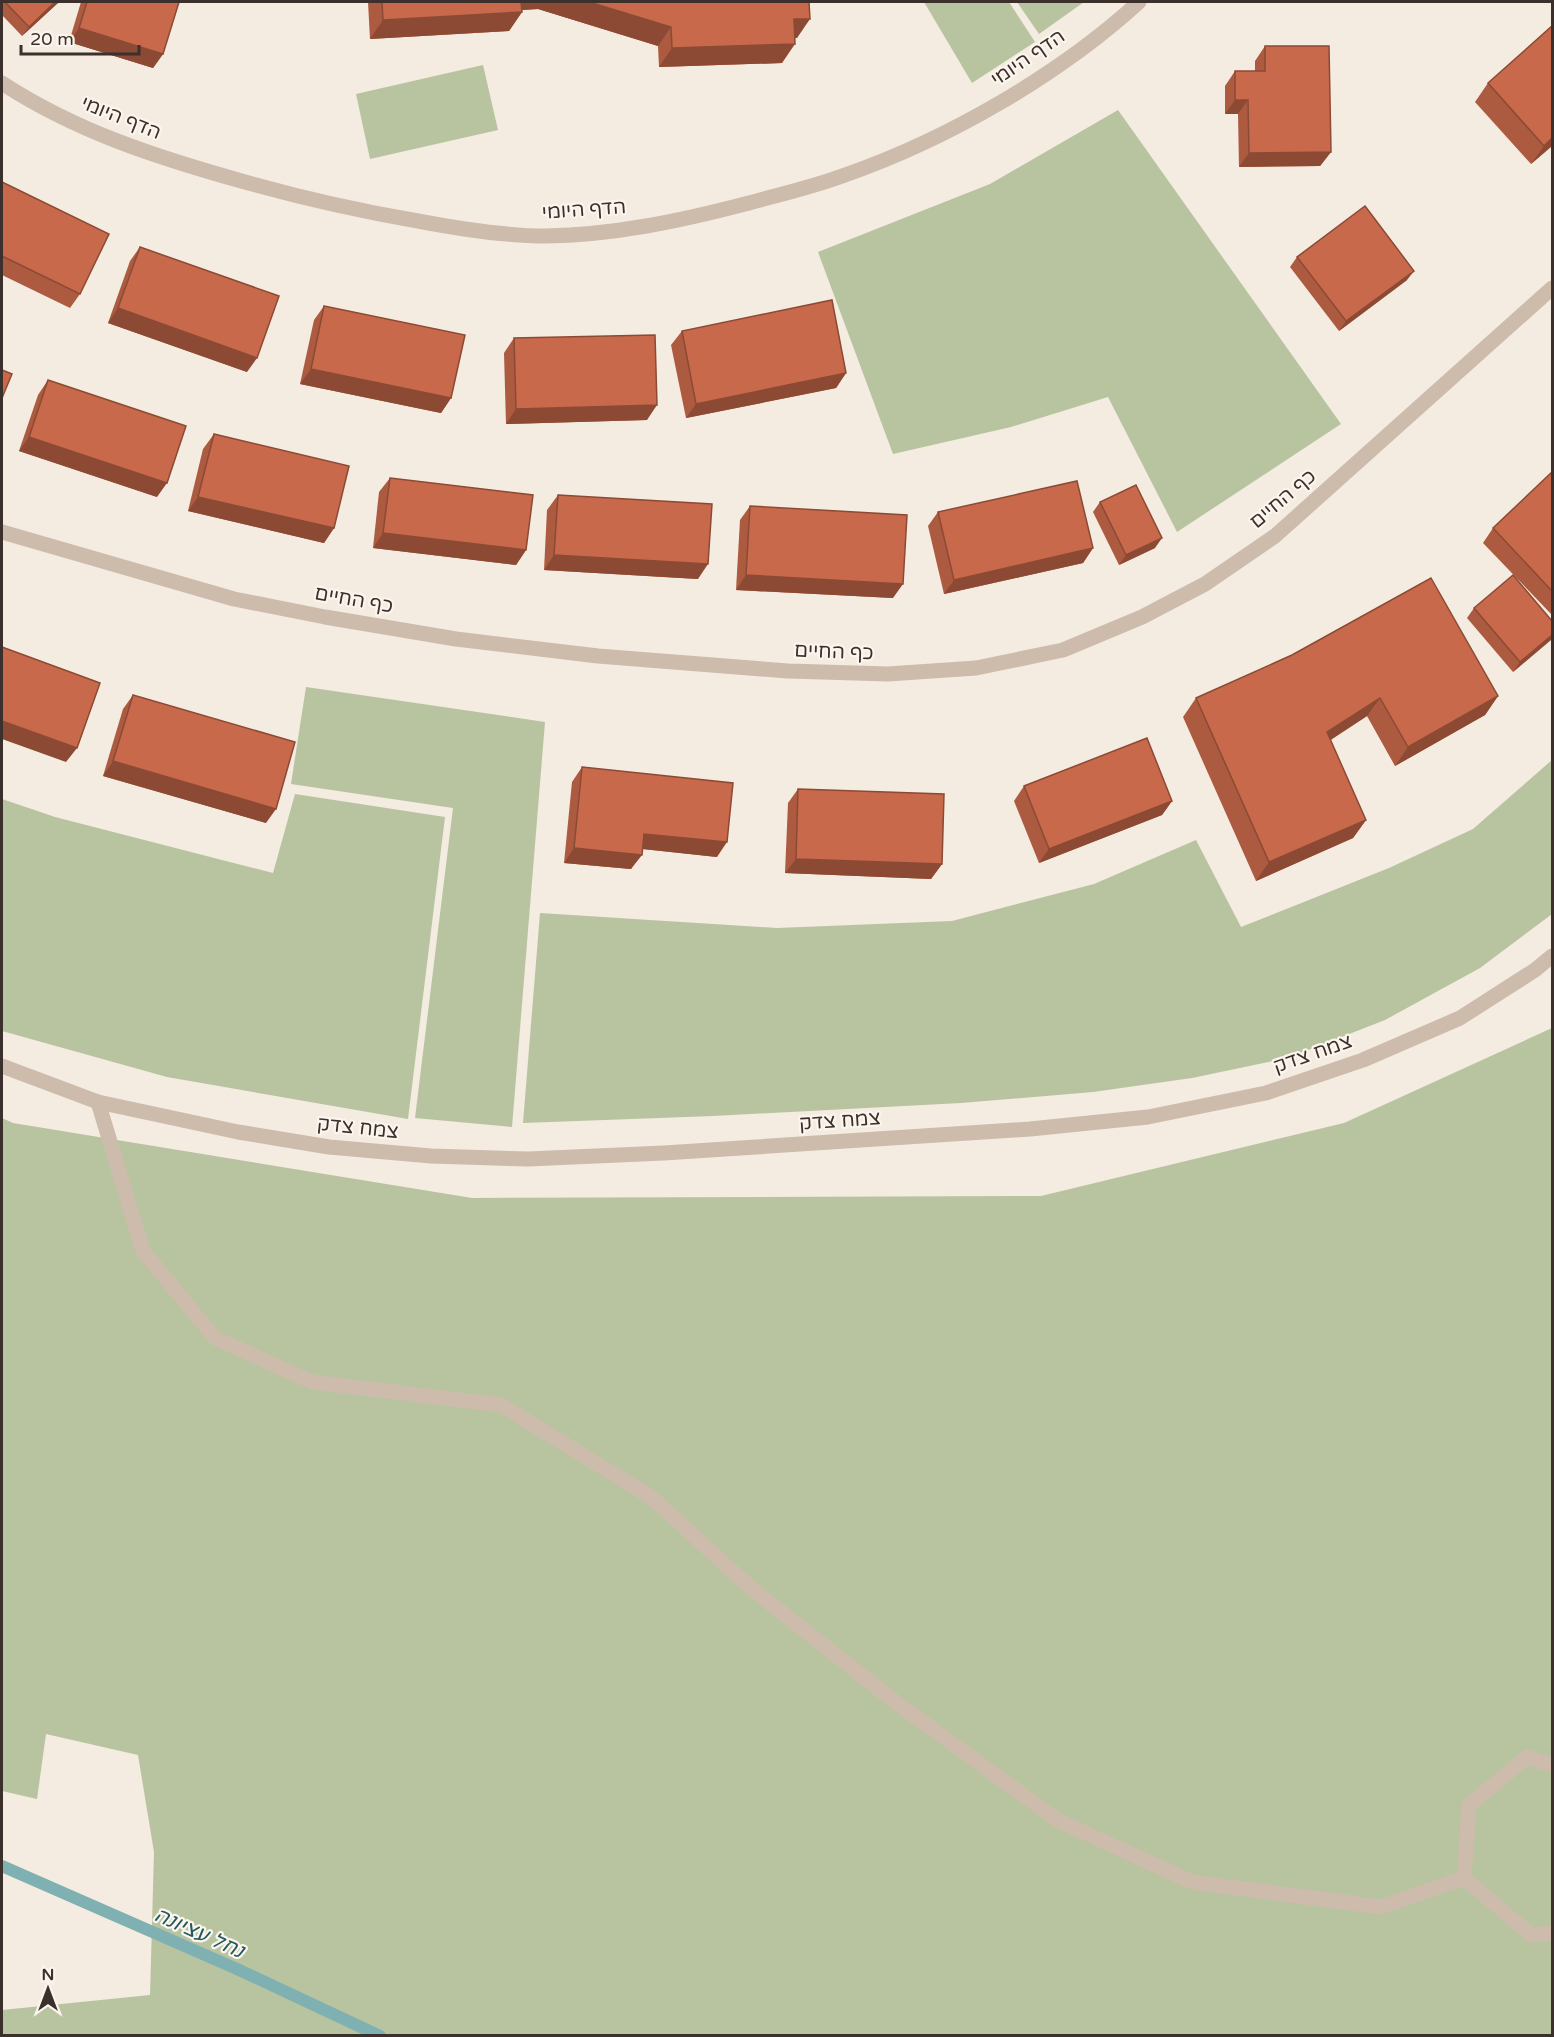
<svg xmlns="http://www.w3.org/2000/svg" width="1554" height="2037" viewBox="0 0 1554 2037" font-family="'Varela Round','Noto Sans Hebrew',sans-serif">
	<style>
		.green { fill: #b8c4a0 }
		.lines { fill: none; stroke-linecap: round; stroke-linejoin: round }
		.stream { stroke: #7fb0b2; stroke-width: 12 }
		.minor { stroke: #cdbbac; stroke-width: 15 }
		.tertiary { stroke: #cdbbac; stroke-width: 15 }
		.wall { fill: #ac5a40 }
		.shaded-wall { fill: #8c4a34 }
		.building { fill: #c8694b; stroke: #8c4a34; stroke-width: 1.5 }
		.labels { text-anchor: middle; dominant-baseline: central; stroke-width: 4.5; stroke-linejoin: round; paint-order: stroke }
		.street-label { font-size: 20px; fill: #3b302b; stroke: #fbf5ee }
		.water-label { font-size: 21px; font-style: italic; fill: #1f5a5e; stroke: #fbf5ee }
	</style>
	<rect width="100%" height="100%" fill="#f4ebe1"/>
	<g class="green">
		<path d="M 924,2 L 1009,2 L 1035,42 L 972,83 Z"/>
		<path d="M 1017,2 L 1084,2 L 1039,34 Z"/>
		<path d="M 483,65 L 498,130 L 370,159 L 356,94 Z"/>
		<path d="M 1118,110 L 1341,424 L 1177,532 L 1108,397 L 1011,427 L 893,454 L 818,252 L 990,184 Z"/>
		<path d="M 306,687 L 545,722 L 512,1127 L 415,1118 L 453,808 L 291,784 Z"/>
		<path d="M 1552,760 L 1552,914 L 1480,968 L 1385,1020 L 1288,1058 L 1192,1078 L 1093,1092 L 961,1103 L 713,1116 L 523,1123 L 540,913 L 777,928 L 952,921 L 1094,884 L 1196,840 L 1241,927 L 1389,868 L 1473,829 Z"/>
		<path d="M 295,794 L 445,817 L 408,1119 L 167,1077 L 2,1031 L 2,799 L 55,817 L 273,873 Z"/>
		<path d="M 1552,1028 L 1552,2035 L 2,2035 L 2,2010 L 150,1995 L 154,1852 L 138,1755 L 46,1734 L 37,1799 L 2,1791 L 2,1118 L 13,1123 L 472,1198 L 1041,1196 L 1344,1123 Z"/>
	</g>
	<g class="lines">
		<path class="stream" d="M 2,1866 L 237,1969 L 380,2036"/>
		<g class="minor">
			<path d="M 2,1066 L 98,1102 L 238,1132 L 329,1147 L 431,1156 L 528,1159 L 664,1153 L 1030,1129 L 1148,1117 L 1266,1093 L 1363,1060 L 1460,1018 L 1535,970 L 1552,956"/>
			<path d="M 98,1102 L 143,1251 L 215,1338 L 312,1382 L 501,1405 L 651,1497 L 752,1589 L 898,1704 L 1057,1820 L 1192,1882 L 1381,1907 L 1464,1878"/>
			<path d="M 1464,1878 L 1469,1805 L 1527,1757 L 1552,1765"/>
			<path d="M 1464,1878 L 1531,1935 L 1552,1933"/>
		</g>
		<g class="tertiary">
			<path d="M 2,83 C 77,132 159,158 245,182 C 302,198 359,211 418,221 C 460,229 503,236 546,236 C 613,235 680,221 745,204 C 778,195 813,187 845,175 C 948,139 1059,75 1139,2"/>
			<path d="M 2,532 L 234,599 L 325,617 L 456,639 L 598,656 L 788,671 L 888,674 L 976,668 L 1063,650 L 1142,617 L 1205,584 L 1275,536 L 1552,288"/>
		</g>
	</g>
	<g class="wall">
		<path d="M 3,2 L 59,2 L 22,36 L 2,15 L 2,3 Z"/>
		<path d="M 81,2 L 179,2 L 163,54 L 153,68 L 69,42 Z"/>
		<path d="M 368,2 L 809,2 L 797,38 L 795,38 L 782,63 L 659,67 L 658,46 L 538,9 L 521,10 L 522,12 L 509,31 L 370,39 Z"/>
		<path d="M 1265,46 L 1331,152 L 1320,166 L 1239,167 L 1238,114 L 1225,114 L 1225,86 L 1235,71 L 1255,71 L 1255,61 Z"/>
		<path d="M 1488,83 L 1552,146 L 1531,164 L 1475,102 Z"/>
		<path d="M 2,182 L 80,294 L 70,308 L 2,275 Z"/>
		<path d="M 140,247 L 247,372 L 108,323 L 130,261 Z"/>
		<path d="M 1297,257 L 1407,280 L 1339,331 L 1290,267 Z"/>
		<path d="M 324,306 L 451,398 L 441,413 L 300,384 L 314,320 Z"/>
		<path d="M 682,331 L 846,373 L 836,388 L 686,418 L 671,345 Z"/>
		<path d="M 514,338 L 647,420 L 506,424 L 504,353 Z"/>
		<path d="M 48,380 L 157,497 L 19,451 L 38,395 Z"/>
		<path d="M 214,434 L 334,528 L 324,543 L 188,511 L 203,449 Z"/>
		<path d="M 1552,472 L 1552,615 L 1483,543 L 1493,528 Z"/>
		<path d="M 390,478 L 526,550 L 516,565 L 373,548 L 379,492 Z"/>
		<path d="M 558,495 L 698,579 L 544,570 L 547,510 Z"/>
		<path d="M 1100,502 L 1155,548 L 1119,565 L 1093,512 Z"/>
		<path d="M 750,506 L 893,598 L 736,590 L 740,520 Z"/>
		<path d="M 938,512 L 1093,548 L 1083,563 L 944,594 L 928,526 Z"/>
		<path d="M 1474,608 L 1552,621 L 1552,639 L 1513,672 L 1467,618 Z"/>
		<path d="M 133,695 L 266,823 L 103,776 L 123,709 Z"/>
		<path d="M 1498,696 L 1485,715 L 1395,766 L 1367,716 L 1330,740 L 1366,820 L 1353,838 L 1256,881 L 1183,717 L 1196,698 Z"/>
		<path d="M 582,767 L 717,857 L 642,849 L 631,869 L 564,863 L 572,782 Z"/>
		<path d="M 1024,786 L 1172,801 L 1162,815 L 1039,863 L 1014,801 Z"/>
		<path d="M 798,789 L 942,864 L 931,879 L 785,873 L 788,803 Z"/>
	</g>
	<g class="shaded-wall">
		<path d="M 55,2 L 59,2 L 22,36 L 29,27 Z"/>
		<path d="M 514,2 L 589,2 L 671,27 L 658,46 L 538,9 L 507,11 Z"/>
		<path d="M 522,12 L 509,31 L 370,39 L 383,20 Z"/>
		<path d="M 794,19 L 810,19 L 797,38 L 781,38 Z"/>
		<path d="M 79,28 L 163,54 L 153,68 L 69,42 Z"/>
		<path d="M 795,44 L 782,63 L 659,67 L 672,48 Z"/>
		<path d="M 1235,100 L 1248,100 L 1238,114 L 1225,114 Z"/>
		<path d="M 1552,138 L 1552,146 L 1531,164 L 1544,146 Z"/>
		<path d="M 1331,152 L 1320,166 L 1239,167 L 1249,153 Z"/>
		<path d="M 1414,271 L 1407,280 L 1339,331 L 1346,321 Z"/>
		<path d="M 118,308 L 257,358 L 247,372 L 108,323 Z"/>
		<path d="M 311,369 L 451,398 L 441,413 L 300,384 Z"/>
		<path d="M 846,373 L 836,388 L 686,418 L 696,404 Z"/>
		<path d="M 657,405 L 647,420 L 506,424 L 516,409 Z"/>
		<path d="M 29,437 L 167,483 L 157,497 L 19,451 Z"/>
		<path d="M 198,497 L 334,528 L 324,543 L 188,511 Z"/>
		<path d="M 383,533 L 526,550 L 516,565 L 373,548 Z"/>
		<path d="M 1162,538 L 1155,548 L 1119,565 L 1126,555 Z"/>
		<path d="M 1093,548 L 1083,563 L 944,594 L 954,580 Z"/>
		<path d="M 554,555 L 708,564 L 698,579 L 544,570 Z"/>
		<path d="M 746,575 L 903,584 L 893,598 L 736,590 Z"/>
		<path d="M 1552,635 L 1552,639 L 1513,672 L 1520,662 Z"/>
		<path d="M 1498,696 L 1485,715 L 1395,766 L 1408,747 Z"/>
		<path d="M 1380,698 L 1367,716 L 1314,751 L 1327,732 Z"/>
		<path d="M 2,721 L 77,748 L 66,762 L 2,739 Z"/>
		<path d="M 113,761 L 276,809 L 266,823 L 103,776 Z"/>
		<path d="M 1172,801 L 1162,815 L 1039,863 L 1049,849 Z"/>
		<path d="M 1366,820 L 1353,838 L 1256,881 L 1269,862 Z"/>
		<path d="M 644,834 L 727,842 L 717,857 L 634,848 Z"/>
		<path d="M 574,848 L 642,855 L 631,869 L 564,863 Z"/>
		<path d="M 796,859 L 942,864 L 931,879 L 785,873 Z"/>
	</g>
	<g class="building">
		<path d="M 5,2 L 55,2 L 29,27 Z"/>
		<path d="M 87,2 L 179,2 L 163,54 L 79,28 Z"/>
		<path d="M 382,2 L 521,2 L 522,12 L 383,20 Z"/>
		<path d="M 589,2 L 809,2 L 810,19 L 794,19 L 795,44 L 672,48 L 671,27 Z"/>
		<path d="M 1552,26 L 1552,138 L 1544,146 L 1488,83 Z"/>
		<path d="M 1265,46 L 1329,46 L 1331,152 L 1249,153 L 1248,100 L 1235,100 L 1235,71 L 1265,71 Z"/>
		<path d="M 2,182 L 109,234 L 80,294 L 2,256 Z"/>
		<path d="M 1365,206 L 1414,271 L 1346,321 L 1297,257 Z"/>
		<path d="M 140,247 L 279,296 L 257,358 L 118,308 Z"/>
		<path d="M 832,300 L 846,373 L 696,404 L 682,331 Z"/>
		<path d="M 324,306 L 465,335 L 451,398 L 311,369 Z"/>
		<path d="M 655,335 L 657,405 L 516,409 L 514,338 Z"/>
		<path d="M 2,370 L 12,374 L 2,398 Z"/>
		<path d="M 48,380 L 186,426 L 167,483 L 29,437 Z"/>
		<path d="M 214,434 L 349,466 L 334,528 L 198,497 Z"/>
		<path d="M 1552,472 L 1552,591 L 1493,528 Z"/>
		<path d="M 390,478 L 533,495 L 526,550 L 383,533 Z"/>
		<path d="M 1077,481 L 1093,548 L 954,580 L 938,512 Z"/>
		<path d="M 1136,485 L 1162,538 L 1126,555 L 1100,502 Z"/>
		<path d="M 558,495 L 712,504 L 708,564 L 554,555 Z"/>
		<path d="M 750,506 L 907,515 L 903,584 L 746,575 Z"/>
		<path d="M 1513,575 L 1552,621 L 1552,635 L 1520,662 L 1474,608 Z"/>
		<path d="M 1431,578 L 1498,696 L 1408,747 L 1380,698 L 1327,732 L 1366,820 L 1269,862 L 1196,698 L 1292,655 Z"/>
		<path d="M 2,647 L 100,683 L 77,748 L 2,721 Z"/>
		<path d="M 133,695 L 295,742 L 276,809 L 113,761 Z"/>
		<path d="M 1147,738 L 1172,801 L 1049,849 L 1024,786 Z"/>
		<path d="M 582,767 L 733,783 L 727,842 L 644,834 L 642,855 L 574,848 Z"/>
		<path d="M 798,789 L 944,794 L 942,864 L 796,859 Z"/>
	</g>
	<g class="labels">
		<g class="street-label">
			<text transform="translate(1028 58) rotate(-34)">הדף היומי</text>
			<text transform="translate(121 118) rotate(22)">הדף היומי</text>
			<text transform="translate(584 210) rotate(-4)">הדף היומי</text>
			<text transform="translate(1283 499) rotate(-40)">כף החיים</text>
			<text transform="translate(354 600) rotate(10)">כף החיים</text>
			<text transform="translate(834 652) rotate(2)">כף החיים</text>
			<text transform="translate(1313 1054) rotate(-19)">צמח צדק</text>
			<text transform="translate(840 1121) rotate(-4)">צמח צדק</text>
			<text transform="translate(358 1128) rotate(6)">צמח צדק</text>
		</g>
		<g class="water-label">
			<text transform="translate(199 1933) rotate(24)">נחל עציונה</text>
		</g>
	</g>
	<rect width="1554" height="2037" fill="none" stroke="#3b302b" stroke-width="6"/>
	<g transform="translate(48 1989)" stroke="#fbf5ee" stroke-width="4.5" paint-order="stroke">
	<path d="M0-4.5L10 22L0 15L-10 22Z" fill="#3b302b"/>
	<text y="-9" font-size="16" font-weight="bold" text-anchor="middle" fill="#3b302b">N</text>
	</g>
	<path d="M21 45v9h118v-9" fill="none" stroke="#3b302b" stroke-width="3"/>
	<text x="30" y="45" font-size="18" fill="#3b302b" stroke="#fbf5ee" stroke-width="4.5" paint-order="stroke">20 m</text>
</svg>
